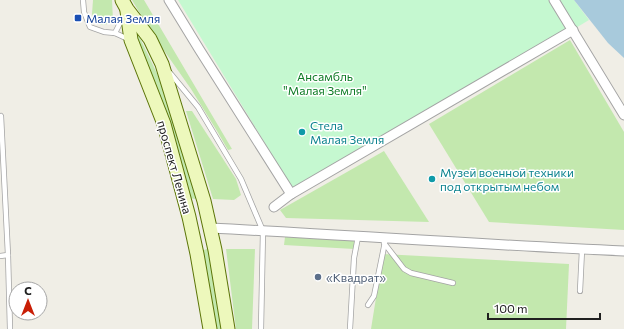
<svg xmlns="http://www.w3.org/2000/svg" width="624" height="329" viewBox="0 0 624 329" font-family="Commissioner,sans-serif">
	<style>
		.grass { fill: #c3e8ae }
		.park { fill: #c5f8d0 }
		.water { fill: #a8cadc }
		.lines { fill: none; stroke-linecap: round; stroke-linejoin: round }
		.lane-casing { stroke: #a4a4a4; stroke-width: 6 }
		.street-casing { stroke: #a4a4a4; stroke-width: 11 }
		.secondary-casing { stroke: #5c7508; stroke-width: 15 }
		.lane { stroke: #fff; stroke-width: 4.5 }
		.street { stroke: #fff; stroke-width: 9 }
		.secondary { stroke: #edf8bc; stroke-width: 13 }
		.transit-dot { fill: #1a4fb4; stroke: #fff; stroke-width: 1.5 }
		.culture-dot { fill: #0f9aa8; stroke: #fff; stroke-width: 1.5 }
		.service-dot { fill: #5c6f8a; stroke: #fff; stroke-width: 1.5 }
		.labels { text-anchor: middle; dominant-baseline: central; stroke-width: 3; stroke-linejoin: round; paint-order: stroke }
		.transit-label { font-size: 12px; fill: #164399; stroke: #fff; text-anchor: start }
		.park-label { font-size: 12px; fill: #0f7c26; stroke: #fff }
		.culture-label { font-size: 12px; fill: #0d838f; stroke: #fff; text-anchor: start }
		.street-label { font-size: 12px; fill: #202020; stroke: #fff }
		.service-label { font-size: 12px; fill: #4e5e75; stroke: #fff; text-anchor: start }
	</style>
	<rect width="100%" height="100%" fill="#f0eee6"/>
	<g class="grass">
		<path d="M 93,0 L 112,0 L 113,21 C 107,25 103,26 96,23 L 92,14 Z"/>
		<path d="M 132,0 L 144,0 L 232,149 L 228,150 L 217,131 L 191,89 L 151,32 Z"/>
		<path d="M 138,34 L 165,90 L 199,197 L 195,199 L 190,198 L 134,36 Z"/>
		<path d="M 570,40 L 624,132 L 624,230 L 489,222 L 429,124 Z"/>
		<path d="M 186,111 L 192,111 L 236,179 L 241,195 L 234,200 L 213,199 Z"/>
		<path d="M 384,151 L 429,222 L 286,218 L 280,210 Z"/>
		<path d="M 285,237 L 354,241 L 354,249 L 284,245 Z"/>
		<path d="M 207,249 L 211,251 L 222,329 L 213,329 L 202,254 L 204,250 Z"/>
		<path d="M 226,249 L 255,249 L 252,329 L 236,329 Z"/>
		<path d="M 383,254 L 569,264 L 566,329 L 371,329 Z"/>
	</g>
	<path class="park" d="M 178,0 L 574,0 L 589,20 L 297,196 Z"/>
	<path class="water" d="M 574,0 L 624,0 L 624,58 L 608,43 Z"/>
	<g class="lines">
		<defs>
			<g id="lane">
				<path d="M 83,0 L 84,12 L 90,27 L 104,32 L 115,33 L 128,39"/>
				<path d="M 115,33 L 124,15"/>
				<path d="M 170,73 L 198,107 L 241,179 L 263,231 L 261,329"/>
				<path d="M 0,117 L 1,116 L 8,255 L 10,329"/>
				<path d="M 384,243 L 404,269 L 411,273 L 453,283"/>
				<path d="M 0,256 L 8,255"/>
				<path d="M 580,291 L 582,250"/>
				<path d="M 368,305 L 374,296 L 385,242"/>
				<path d="M 350,329 L 354,258 L 358,237"/>
			</g>
			<g id="street">
				<path d="M 169,0 L 199,49 L 291,194"/>
				<path d="M 554,0 L 624,115"/>
				<path d="M 274,207 L 291,194 L 573,30"/>
				<path d="M 210,228 C 348,235 486,245 624,251"/>
			</g>
			<g id="secondary">
				<path d="M 122,0 L 127,9 L 150,39 L 162,64 L 204,201 L 215,250 L 228,329"/>
				<path d="M 127,11 L 131,40 L 164,124 L 189,217 L 197,254 L 210,329"/>
			</g>
		</defs>
		<use href="#lane" class="lane-casing"/>
		<use href="#street" class="street-casing"/>
		<use href="#secondary" class="secondary-casing"/>
		<use href="#lane" class="lane"/>
		<use href="#street" class="street"/>
		<use href="#secondary" class="secondary"/>
	</g>
	<rect class="transit-dot" x="74" y="14" width="8" height="8" rx="2"/>
	<g class="culture-dot">
		<circle cx="302" cy="132" r="4"/>
		<circle cx="432" cy="179" r="4"/>
	</g>
	<circle class="service-dot" cx="318" cy="277" r="4"/>
	<g class="labels">
		<g class="transit-label">
			<text x="86" y="18">Малая Земля</text>
		</g>
		<g class="park-label">
			<text x="325" y="76">Ансамбль<tspan x="325" dy="14">"Малая Земля"</tspan></text>
		</g>
		<g class="culture-label">
			<text x="310" y="125">Стела<tspan x="310" dy="14">Малая Земля</tspan></text>
			<text x="440" y="172">Музей военной техники<tspan x="440" dy="14">под открытым небом</tspan></text>
		</g>
		<g class="street-label">
			<text transform="translate(175 167) rotate(74)">проспект Ленина</text>
		</g>
		<g class="service-label">
			<text x="326" y="277">«Квадрат»</text>
		</g>
	</g>
	<g transform="translate(28 301)"><circle r="19" fill="#ffffff" stroke="#a6a6a6"/>
	<path d="M0-3L7 15L0 10L-7 15Z" fill="#c91e06"/>
	<text y="-6" font-size="11" font-weight="bold" text-anchor="middle" fill="#202020">С</text>
	</g>
	<path d="M488 313v6h112v-6" fill="none" stroke="#202020" stroke-width="2"/>
	<text x="494" y="313" font-size="12" fill="#202020" stroke="#ffffff" stroke-width="3" paint-order="stroke">100 m</text>
</svg>
